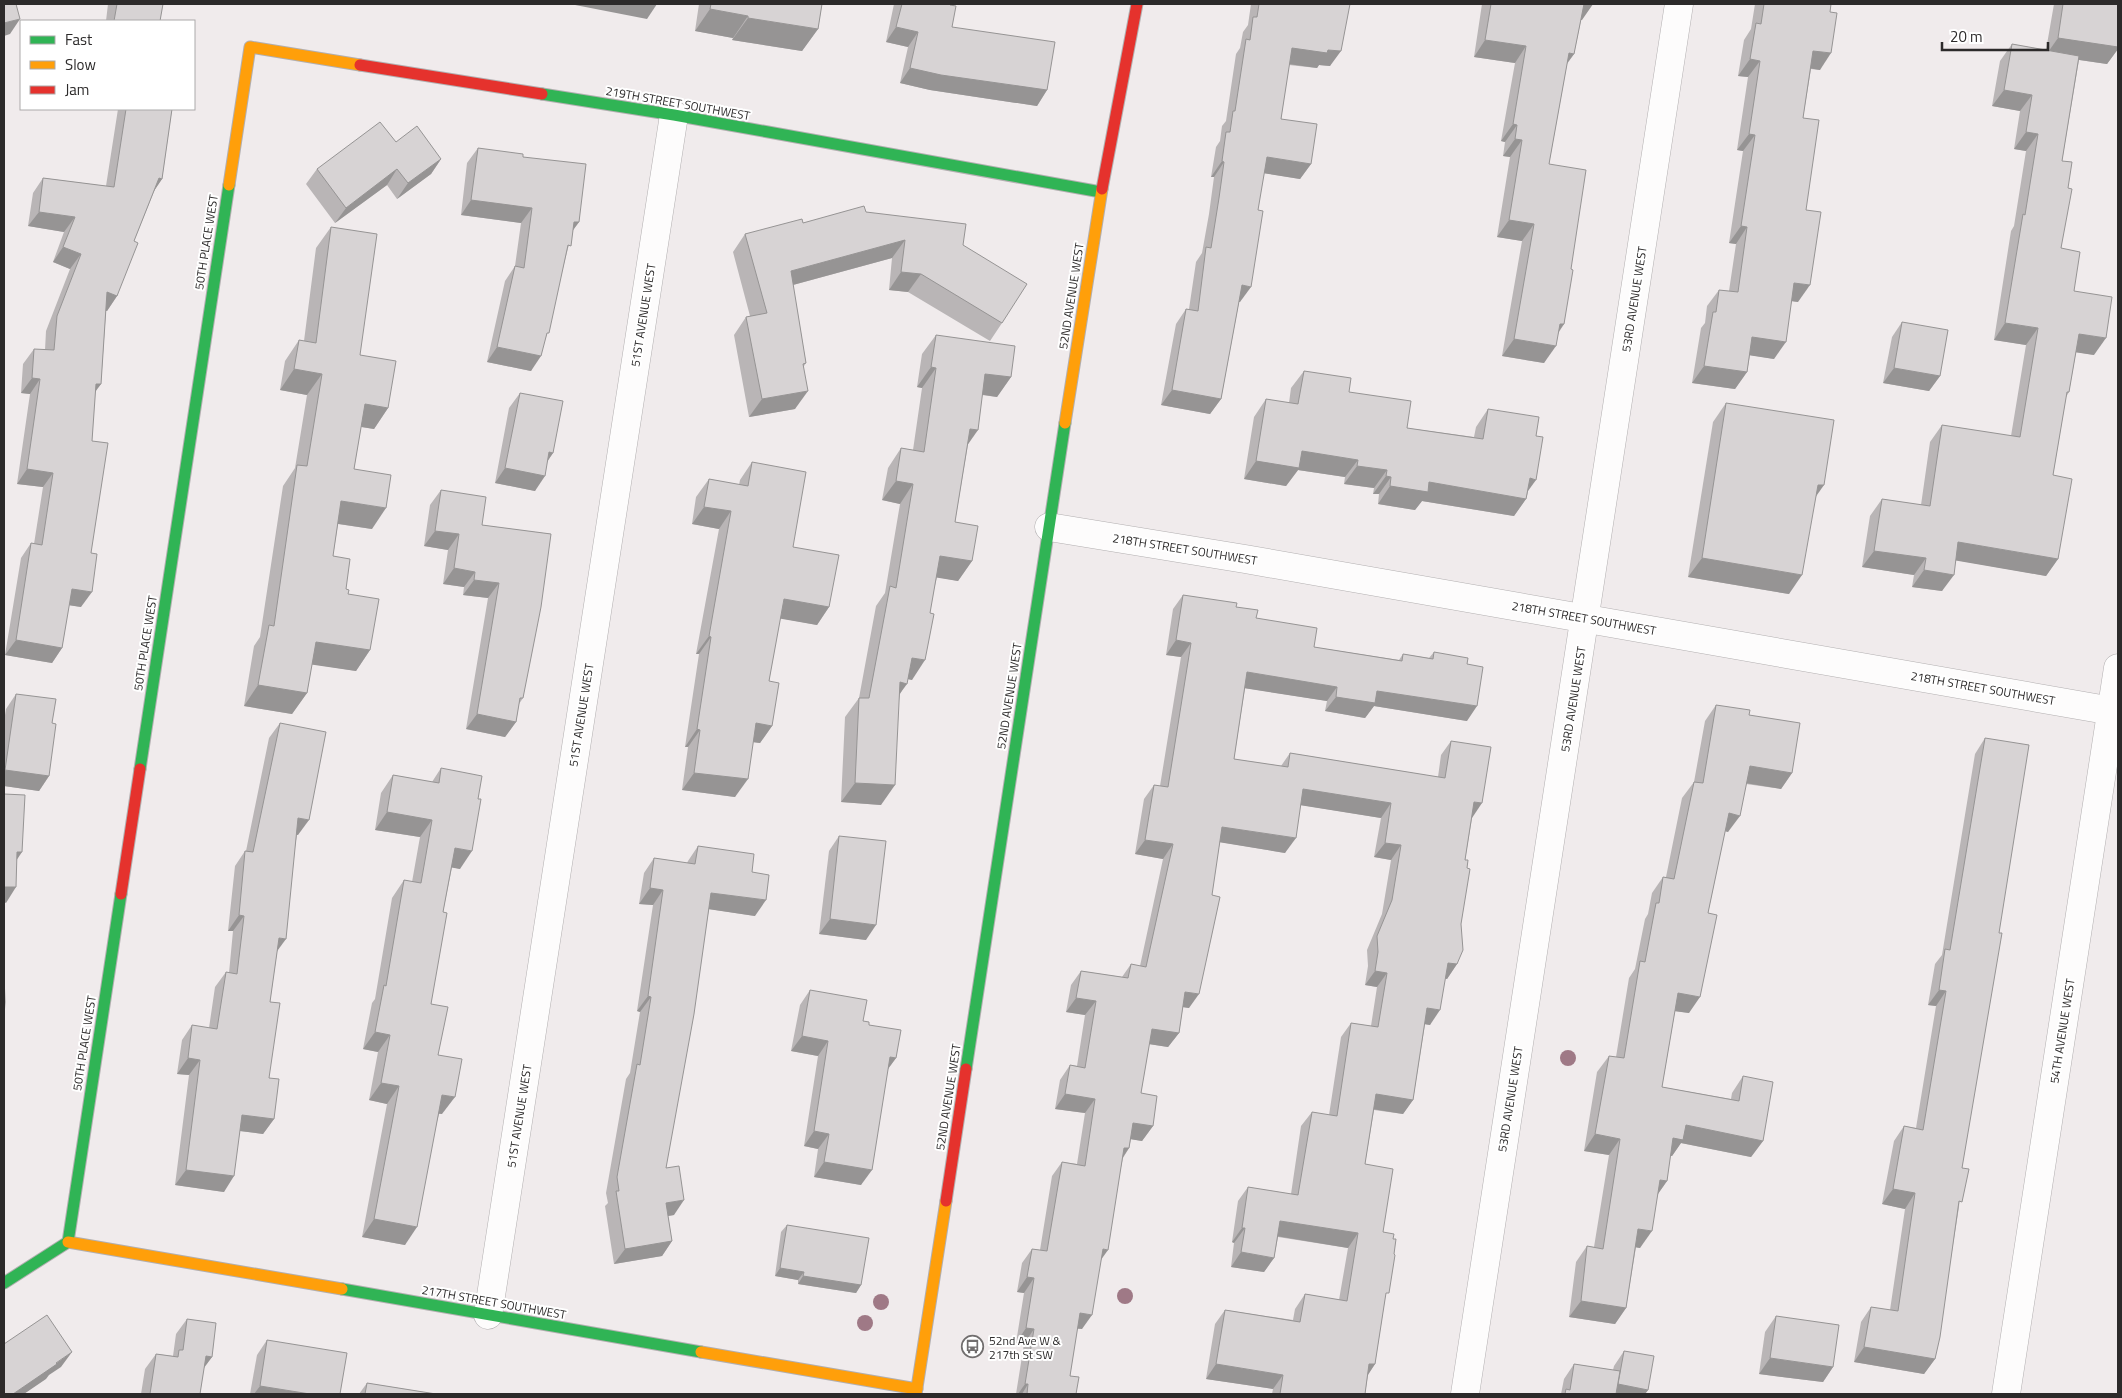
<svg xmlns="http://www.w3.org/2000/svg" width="2122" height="1398" viewBox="0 0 2122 1398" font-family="'Titillium Web',sans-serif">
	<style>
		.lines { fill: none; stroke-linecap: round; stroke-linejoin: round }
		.street-casing { stroke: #b2afb0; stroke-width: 29 }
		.fast-casing { stroke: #b2afb0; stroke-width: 13 }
		.slow-casing { stroke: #b2afb0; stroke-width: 13 }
		.jam-casing { stroke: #b2afb0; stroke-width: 13 }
		.street { stroke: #fdfcfc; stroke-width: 28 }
		.fast { stroke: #30b455; stroke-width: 11 }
		.slow { stroke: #ff9f0a; stroke-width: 11 }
		.jam { stroke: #e5322d; stroke-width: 11 }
		.tree { fill: #9f7986 }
		.wall { fill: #b9b5b6 }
		.shaded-wall { fill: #969494 }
		.building { fill: #d7d3d4; stroke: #969494 }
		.labels { text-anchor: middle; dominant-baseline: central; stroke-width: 4; stroke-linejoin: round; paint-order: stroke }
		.street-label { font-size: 12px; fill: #2c2a2a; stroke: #fff }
		.poi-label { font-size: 12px; fill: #2c2a2a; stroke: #fff; text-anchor: start }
	</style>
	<rect width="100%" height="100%" fill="#f0ebec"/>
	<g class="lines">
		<defs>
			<g id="street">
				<path d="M 1049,527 L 1245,559 L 2118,712"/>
				<path d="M 488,1315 L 674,115"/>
				<path d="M 1465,1394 L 1679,4"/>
				<path d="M 2006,1394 L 2118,668"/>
			</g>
			<g id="fast">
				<path d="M 542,94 L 674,115 L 1101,192"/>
				<path d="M 140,769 L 229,185"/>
				<path d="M 966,1069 L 1065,423"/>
				<path d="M 68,1242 L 121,894"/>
				<path d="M 4,1283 L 68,1242"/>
				<path d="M 342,1289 L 701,1352"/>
			</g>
			<g id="slow">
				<path d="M 229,185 L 250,47 L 360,65"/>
				<path d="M 1065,423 L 1102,189"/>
				<path d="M 68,1242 L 342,1289"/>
				<path d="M 701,1352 L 917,1389"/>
				<path d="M 916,1394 L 946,1201"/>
			</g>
			<g id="jam">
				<path d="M 360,65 L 542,94"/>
				<path d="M 1102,189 L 1137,4"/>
				<path d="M 121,894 L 140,769"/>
				<path d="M 946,1201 L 966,1069"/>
			</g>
		</defs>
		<use href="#street" class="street-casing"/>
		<use href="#fast" class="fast-casing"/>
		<use href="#slow" class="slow-casing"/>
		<use href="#jam" class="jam-casing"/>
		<use href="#street" class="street"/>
		<use href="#fast" class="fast"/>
		<use href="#slow" class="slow"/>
		<use href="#jam" class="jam"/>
	</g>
	<g class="tree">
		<circle cx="1568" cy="1058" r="8"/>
		<circle cx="1125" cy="1296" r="8"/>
		<circle cx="881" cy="1302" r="8"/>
		<circle cx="865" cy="1323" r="8"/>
	</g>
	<g class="wall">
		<path d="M 108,4 L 164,4 L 162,6 L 160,21 L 106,21 Z"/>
		<path d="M 699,4 L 822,4 L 818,29 L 802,51 L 732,40 L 733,38 L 695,31 Z"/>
		<path d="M 894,4 L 951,4 L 952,27 L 1047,90 L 1037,106 L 930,90 L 900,83 L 908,47 L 886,42 Z"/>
		<path d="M 1251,4 L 1350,4 L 1330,66 L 1319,65 L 1317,68 L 1289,65 L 1281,119 L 1311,164 L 1300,179 L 1264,173 L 1240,302 L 1239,302 L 1221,399 L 1210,414 L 1161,405 L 1176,324 L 1186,309 L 1189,309 L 1196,262 L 1202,253 L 1209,214 L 1214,177 L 1211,177 L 1216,147 L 1220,141 L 1222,126 L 1226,121 L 1236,54 L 1240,48 L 1243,32 L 1248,25 Z"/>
		<path d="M 1482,4 L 1593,4 L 1581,20 L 1574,54 L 1567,64 L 1549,164 L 1571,269 L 1564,324 L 1559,332 L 1544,363 L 1502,356 L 1522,241 L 1497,237 L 1510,157 L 1503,156 L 1505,142 L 1501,141 L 1515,63 L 1474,57 Z"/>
		<path d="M 1755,4 L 1831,4 L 1820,70 L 1811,69 L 1803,118 L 1806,210 L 1798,302 L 1792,301 L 1774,359 L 1750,355 L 1747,372 L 1735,389 L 1692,383 L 1701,328 L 1705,323 L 1707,306 L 1719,290 L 1729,291 L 1736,244 L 1729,243 L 1743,151 L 1737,150 L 1748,77 L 1738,76 L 1744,40 L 1751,29 Z"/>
		<path d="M 2054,4 L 2118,4 L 2118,49 L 2107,64 L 2079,60 L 2062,161 L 2068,188 L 2061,248 L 2094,355 L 2076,352 L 2069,392 L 2066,397 L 2053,475 L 2058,559 L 2046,576 L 1956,560 L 1942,591 L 1912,587 L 1914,575 L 1862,567 L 1870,516 L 1882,499 L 1921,505 L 1930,442 L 1942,425 L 2011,436 L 2026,345 L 1994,340 L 2011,231 L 2014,226 L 2026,151 L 2014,149 L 2020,111 L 1992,106 L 2000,61 L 2012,44 L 2046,50 Z"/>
		<path d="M 118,109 L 172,109 L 162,179 L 155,189 L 134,241 L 117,296 L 107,311 L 106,311 L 101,384 L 95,391 L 81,607 L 69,605 L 62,648 L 52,663 L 5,655 L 21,558 L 31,543 L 34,544 L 43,487 L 17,484 L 30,394 L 21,393 L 23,364 L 34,349 L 45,350 L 46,331 L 70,269 L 53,262 L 64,232 L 28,226 L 33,193 L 43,178 L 106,186 Z"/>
		<path d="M 396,142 L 441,159 L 431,174 L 397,199 L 387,185 L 335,223 L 306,184 L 317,169 Z"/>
		<path d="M 478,148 L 523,157 L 579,222 L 573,230 L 567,252 L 546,337 L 531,371 L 487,362 L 505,281 L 515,266 L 521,223 L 461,215 L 467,163 Z"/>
		<path d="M 866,212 L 963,245 L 1002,323 L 990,341 L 908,292 L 889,290 L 892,258 L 793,285 L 806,363 L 804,366 L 795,409 L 749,417 L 734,335 L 746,317 L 750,316 L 733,252 L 745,234 L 803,223 Z"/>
		<path d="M 331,227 L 360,355 L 388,408 L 374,429 L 361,427 L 354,469 L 372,529 L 338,524 L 333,556 L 370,650 L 356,671 L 312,664 L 307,693 L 292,714 L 244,706 L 254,646 L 260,637 L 283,486 L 295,468 L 307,395 L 280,390 L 285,361 L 299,340 L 304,341 L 316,248 Z"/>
		<path d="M 1902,322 L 1940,376 L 1929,391 L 1883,383 L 1892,337 Z"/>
		<path d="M 936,335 L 1011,377 L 997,397 L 982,395 L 968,444 L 955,522 L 972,561 L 958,581 L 937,577 L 912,680 L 908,679 L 900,694 L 881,805 L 841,802 L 845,717 L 859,698 L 876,606 L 885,593 L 900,504 L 882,500 L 888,468 L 901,448 L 913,450 L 922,388 L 917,387 L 922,354 Z"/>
		<path d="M 1304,371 L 1349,392 L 1407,428 L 1474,437 L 1476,427 L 1488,409 L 1528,492 L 1526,499 L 1514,516 L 1422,501 L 1415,510 L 1378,504 L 1379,494 L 1373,494 L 1374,488 L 1344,484 L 1345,477 L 1298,470 L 1286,486 L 1244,479 L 1254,417 L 1266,399 L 1289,403 L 1291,388 Z"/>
		<path d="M 520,393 L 553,453 L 548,460 L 535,491 L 495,483 L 509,408 Z"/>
		<path d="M 1726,403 L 1816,497 L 1789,594 L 1688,577 L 1713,422 Z"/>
		<path d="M 752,462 L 793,547 L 829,607 L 817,625 L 780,618 L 769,681 L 772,726 L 760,743 L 753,742 L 735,797 L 682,790 L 688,747 L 685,747 L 699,654 L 696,654 L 719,529 L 692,524 L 696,497 L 709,479 L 739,485 L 740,480 Z"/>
		<path d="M 441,490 L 482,525 L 551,534 L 523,698 L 519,704 L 516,722 L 505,737 L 466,729 L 488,598 L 463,595 L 464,587 L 443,584 L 448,550 L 424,546 L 430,505 Z"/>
		<path d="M 1183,595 L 1236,607 L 1256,618 L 1314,647 L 1399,660 L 1403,654 L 1429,658 L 1434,652 L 1467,664 L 1467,721 L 1374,706 L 1365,718 L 1325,711 L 1327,701 L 1245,688 L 1234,759 L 1281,766 L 1290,753 L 1438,777 L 1441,755 L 1451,741 L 1472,818 L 1465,860 L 1461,924 L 1457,964 L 1447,979 L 1445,978 L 1430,1025 L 1425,1024 L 1413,1100 L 1403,1114 L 1374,1110 L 1365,1164 L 1383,1232 L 1385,1299 L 1375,1364 L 1368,1375 L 1365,1394 L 1272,1394 L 1273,1389 L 1206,1379 L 1215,1324 L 1225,1310 L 1293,1320 L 1295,1309 L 1305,1294 L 1339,1300 L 1348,1248 L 1278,1237 L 1274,1258 L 1264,1272 L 1231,1267 L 1234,1243 L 1232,1242 L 1238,1201 L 1248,1187 L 1291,1194 L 1301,1126 L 1312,1112 L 1329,1115 L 1341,1037 L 1351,1023 L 1371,1026 L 1377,987 L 1365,985 L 1368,966 L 1367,950 L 1382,914 L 1391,860 L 1374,857 L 1381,818 L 1301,805 L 1285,853 L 1220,842 L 1189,1008 L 1183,1007 L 1179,1033 L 1168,1047 L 1149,1044 L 1141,1093 L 1153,1126 L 1142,1141 L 1131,1139 L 1129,1148 L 1123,1158 L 1101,1260 L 1082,1329 L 1077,1329 L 1070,1376 L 1076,1394 L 1016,1394 L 1024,1344 L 1016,1343 L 1024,1293 L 1017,1292 L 1022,1263 L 1032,1249 L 1040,1250 L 1052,1176 L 1062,1162 L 1077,1164 L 1085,1113 L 1055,1109 L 1060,1080 L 1070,1065 L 1077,1066 L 1085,1015 L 1066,1012 L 1071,985 L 1081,971 L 1122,977 L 1131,964 L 1140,966 L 1163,859 L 1135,854 L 1144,799 L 1154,785 L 1160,786 L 1181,657 L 1166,655 L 1173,609 Z"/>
		<path d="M 16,694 L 52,723 L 49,776 L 39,791 L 4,786 L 4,721 L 6,709 Z"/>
		<path d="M 1716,705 L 1749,715 L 1792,773 L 1781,789 L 1746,784 L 1728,832 L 1725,831 L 1708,913 L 1689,1013 L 1675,1011 L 1662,1087 L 1731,1099 L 1732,1093 L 1743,1076 L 1763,1141 L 1751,1157 L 1681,1143 L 1672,1156 L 1670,1156 L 1667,1181 L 1658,1194 L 1640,1248 L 1636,1247 L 1626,1308 L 1615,1324 L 1569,1317 L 1576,1262 L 1587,1246 L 1594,1247 L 1609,1155 L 1584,1151 L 1597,1072 L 1609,1056 L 1616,1057 L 1629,978 L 1635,969 L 1645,919 L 1648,914 L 1652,893 L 1663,877 L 1666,877 L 1682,798 L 1694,782 L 1705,721 Z"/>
		<path d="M 280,723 L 298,835 L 297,835 L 277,952 L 270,1002 L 269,1078 L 274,1119 L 263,1134 L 240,1131 L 224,1192 L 175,1185 L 189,1075 L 177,1074 L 182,1040 L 192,1025 L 209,1028 L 215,987 L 226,972 L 229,973 L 233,931 L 228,931 L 235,866 L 245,851 L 246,851 L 269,738 Z"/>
		<path d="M 1985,738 L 1999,933 L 1962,1168 L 1959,1207 L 1935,1359 L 1924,1374 L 1854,1362 L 1861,1322 L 1871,1307 L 1890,1310 L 1905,1209 L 1882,1204 L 1894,1141 L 1904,1126 L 1916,1128 L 1936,1006 L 1928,1005 L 1935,964 L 1942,955 L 1975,754 Z"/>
		<path d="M 441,768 L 460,869 L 452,867 L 443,912 L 431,1004 L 438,1055 L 442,1114 L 439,1114 L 405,1245 L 362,1237 L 387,1104 L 369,1100 L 378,1052 L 363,1049 L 372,1003 L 375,999 L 392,898 L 404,880 L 412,882 L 420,837 L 375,830 L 381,793 L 393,775 L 432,782 Z"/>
		<path d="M 839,836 L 866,940 L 819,934 L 829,851 Z"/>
		<path d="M 698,846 L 752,872 L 755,916 L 709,909 L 666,1168 L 674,1215 L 668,1216 L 672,1241 L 662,1256 L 614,1264 L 605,1206 L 608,1203 L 606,1193 L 626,1079 L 630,1073 L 640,1012 L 637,1011 L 653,905 L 639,904 L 644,873 L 654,858 L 687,863 L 688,861 Z"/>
		<path d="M 810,990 L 869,1025 L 896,1058 L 888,1069 L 861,1185 L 814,1177 L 818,1149 L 804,1146 L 818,1056 L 791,1051 L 800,1005 Z"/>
		<path d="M 787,1225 L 861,1285 L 856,1293 L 798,1284 L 798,1280 L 775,1276 L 781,1232 Z"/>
		<path d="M 1776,1316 L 1833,1367 L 1823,1382 L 1759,1374 L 1765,1332 Z"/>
		<path d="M 187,1319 L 212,1357 L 204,1367 L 200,1394 L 141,1394 L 145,1369 L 156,1354 L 173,1356 L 176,1334 Z"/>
		<path d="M 267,1340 L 340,1394 L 250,1394 L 257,1355 Z"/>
		<path d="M 1624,1351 L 1648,1390 L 1645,1394 L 1561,1394 L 1564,1379 L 1574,1364 L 1613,1370 L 1614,1366 Z"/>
		<path d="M 367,1383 L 436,1394 L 359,1394 Z"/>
	</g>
	<g class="shaded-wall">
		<path d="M 570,4 L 657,4 L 647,19 Z"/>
		<path d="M 1583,4 L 1593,4 L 1582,20 L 1573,19 Z"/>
		<path d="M 710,9 L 748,16 L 733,38 L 695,31 Z"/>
		<path d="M 748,18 L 818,29 L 802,51 L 732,40 Z"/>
		<path d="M 20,19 L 10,34 L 4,36 L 4,23 Z"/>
		<path d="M 896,27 L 918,32 L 908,47 L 886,42 Z"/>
		<path d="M 2118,34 L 2118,49 L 2107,64 L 2046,55 L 2058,38 Z"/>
		<path d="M 1485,40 L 1526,46 L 1515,63 L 1474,57 Z"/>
		<path d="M 1292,48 L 1328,50 L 1341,51 L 1330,66 L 1319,65 L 1317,68 L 1281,63 Z"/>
		<path d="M 1813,51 L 1831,53 L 1820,70 L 1802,67 Z"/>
		<path d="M 1569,53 L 1574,54 L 1562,70 Z"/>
		<path d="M 1750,59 L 1760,61 L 1748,77 L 1738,76 Z"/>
		<path d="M 910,68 L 1047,90 L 1037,106 L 930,90 L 900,83 Z"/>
		<path d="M 2004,90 L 2032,95 L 2020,111 L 1992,106 Z"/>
		<path d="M 1513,124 L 1517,125 L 1505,142 L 1501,141 Z"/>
		<path d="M 2026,132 L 2038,134 L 2026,151 L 2014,149 Z"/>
		<path d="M 1749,134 L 1755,135 L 1743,151 L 1737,150 Z"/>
		<path d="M 1515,139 L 1522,140 L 1510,157 L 1503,156 Z"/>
		<path d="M 1267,157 L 1311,164 L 1300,179 L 1256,172 Z"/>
		<path d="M 441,159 L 431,174 L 397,199 L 408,183 Z"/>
		<path d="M 1222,161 L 1224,162 L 1214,177 L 1211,177 Z"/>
		<path d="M 397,169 L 387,185 L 335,223 L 346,208 Z"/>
		<path d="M 159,178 L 162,179 L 152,194 Z"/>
		<path d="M 471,200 L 532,208 L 521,223 L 461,215 Z"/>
		<path d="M 39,212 L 75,217 L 64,232 L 28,226 Z"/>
		<path d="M 1509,220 L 1534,224 L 1522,241 L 1497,237 Z"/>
		<path d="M 574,222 L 579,222 L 568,237 Z"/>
		<path d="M 1741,226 L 1747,227 L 1736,244 L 1729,243 Z"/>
		<path d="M 905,240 L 892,258 L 778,289 L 791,271 Z"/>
		<path d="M 63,247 L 81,254 L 70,269 L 53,262 Z"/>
		<path d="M 901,272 L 921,274 L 908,292 L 889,290 Z"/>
		<path d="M 1794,283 L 1810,285 L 1798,302 L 1783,300 Z"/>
		<path d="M 1242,285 L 1251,287 L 1240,302 L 1231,300 Z"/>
		<path d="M 107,292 L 117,296 L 107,311 L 97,307 Z"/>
		<path d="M 2005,323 L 2038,328 L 2026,345 L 1994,340 Z"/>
		<path d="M 1560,324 L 1564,324 L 1552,341 Z"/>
		<path d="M 2079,334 L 2106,338 L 2094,355 L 2067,351 Z"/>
		<path d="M 1752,337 L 1786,342 L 1774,359 L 1741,354 Z"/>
		<path d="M 1514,339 L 1556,346 L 1544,363 L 1502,356 Z"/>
		<path d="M 497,347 L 541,356 L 531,371 L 487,362 Z"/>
		<path d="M 1704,366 L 1747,372 L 1735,389 L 1692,383 Z"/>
		<path d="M 931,367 L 936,368 L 922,388 L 917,387 Z"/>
		<path d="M 1894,368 L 1940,376 L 1929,391 L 1883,383 Z"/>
		<path d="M 294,369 L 322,374 L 307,395 L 280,390 Z"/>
		<path d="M 985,374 L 1011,377 L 997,397 L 972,393 Z"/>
		<path d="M 32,378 L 40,379 L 30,394 L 21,393 Z"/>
		<path d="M 96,384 L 101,384 L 90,399 Z"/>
		<path d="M 1172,390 L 1221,399 L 1210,414 L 1161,405 Z"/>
		<path d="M 808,391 L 795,409 L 749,417 L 762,399 Z"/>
		<path d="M 365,404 L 388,408 L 374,429 L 350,425 Z"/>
		<path d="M 970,429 L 978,430 L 964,450 Z"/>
		<path d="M 1302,451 L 1358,460 L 1345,477 L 1298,470 L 1286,486 L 1244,479 L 1256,461 Z"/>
		<path d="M 549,452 L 553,453 L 543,468 Z"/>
		<path d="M 1357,466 L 1387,470 L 1374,488 L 1344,484 Z"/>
		<path d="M 505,468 L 545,476 L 535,491 L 495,483 Z"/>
		<path d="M 27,469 L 53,473 L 43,487 L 17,484 Z"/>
		<path d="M 1386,476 L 1391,477 L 1379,494 L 1373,494 Z"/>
		<path d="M 1530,478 L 1536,480 L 1523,498 Z"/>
		<path d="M 896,481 L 913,484 L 900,504 L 882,500 Z"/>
		<path d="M 1429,482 L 1526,499 L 1514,516 L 1422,501 L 1415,510 L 1378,504 L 1390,486 Z"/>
		<path d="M 1818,485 L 1824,485 L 1810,505 Z"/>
		<path d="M 341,501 L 386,508 L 372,529 L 326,522 Z"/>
		<path d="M 704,507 L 731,511 L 719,529 L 692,524 Z"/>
		<path d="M 435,531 L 459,534 L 448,550 L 424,546 Z"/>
		<path d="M 1958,542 L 2058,559 L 2046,576 L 1947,559 Z"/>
		<path d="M 1874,551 L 1926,558 L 1914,575 L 1862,567 Z"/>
		<path d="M 940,556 L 972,561 L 958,581 L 927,576 Z"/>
		<path d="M 1702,558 L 1802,575 L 1789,594 L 1688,577 Z"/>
		<path d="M 454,568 L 475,572 L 464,587 L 443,584 Z"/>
		<path d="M 1924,570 L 1954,575 L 1942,591 L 1912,587 Z"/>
		<path d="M 474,580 L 499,583 L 488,598 L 463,595 Z"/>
		<path d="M 72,589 L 92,592 L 81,607 L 61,604 Z"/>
		<path d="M 784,599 L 829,607 L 817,625 L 771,617 Z"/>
		<path d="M 709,636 L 711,637 L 699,654 L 696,654 Z"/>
		<path d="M 16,640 L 62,648 L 52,663 L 5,655 Z"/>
		<path d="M 1176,640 L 1191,643 L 1181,657 L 1166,655 Z"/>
		<path d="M 316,642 L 370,650 L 356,671 L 301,663 Z"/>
		<path d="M 912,658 L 925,660 L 912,680 L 899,677 Z"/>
		<path d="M 1247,672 L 1337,687 L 1327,701 L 1237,687 Z"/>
		<path d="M 900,682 L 907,684 L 893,703 Z"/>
		<path d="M 258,685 L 307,693 L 292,714 L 244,706 Z"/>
		<path d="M 1377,691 L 1477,706 L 1467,721 L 1374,706 L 1365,718 L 1325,711 L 1336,697 Z"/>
		<path d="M 477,714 L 516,722 L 505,737 L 466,729 Z"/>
		<path d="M 756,723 L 772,726 L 760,743 L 744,741 Z"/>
		<path d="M 697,729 L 700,730 L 688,747 L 685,747 Z"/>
		<path d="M 1750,766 L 1792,773 L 1781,789 L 1739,782 Z"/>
		<path d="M 5,770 L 49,776 L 39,791 L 4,786 L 4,772 Z"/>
		<path d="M 694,773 L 748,779 L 735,797 L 682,790 Z"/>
		<path d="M 855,783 L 895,785 L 881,805 L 841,802 Z"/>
		<path d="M 1303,789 L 1391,803 L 1381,818 L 1293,804 Z"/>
		<path d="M 1474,802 L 1482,803 L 1472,818 L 1464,817 Z"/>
		<path d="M 387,812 L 432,820 L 420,837 L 375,830 Z"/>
		<path d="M 1729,813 L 1740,816 L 1728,832 L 1718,829 Z"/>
		<path d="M 298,818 L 309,820 L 298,835 L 288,833 Z"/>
		<path d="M 1222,827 L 1296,838 L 1285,853 L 1212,841 Z"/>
		<path d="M 1145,840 L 1173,844 L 1163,859 L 1135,854 Z"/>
		<path d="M 1385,843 L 1401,845 L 1391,860 L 1374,857 Z"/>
		<path d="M 455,848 L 472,851 L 460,869 L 443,866 Z"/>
		<path d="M 17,852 L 22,852 L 12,867 Z"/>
		<path d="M 4,887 L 16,887 L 6,903 L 4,902 Z"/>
		<path d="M 650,888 L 663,890 L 653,905 L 639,904 Z"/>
		<path d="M 711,893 L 766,900 L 755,916 L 701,908 Z"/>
		<path d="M 239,915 L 244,916 L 233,931 L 228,931 Z"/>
		<path d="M 830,919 L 876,925 L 866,940 L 819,934 Z"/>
		<path d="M 279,938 L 286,939 L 275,954 Z"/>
		<path d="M 1448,963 L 1457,964 L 1447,979 L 1438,977 Z"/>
		<path d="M 1375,971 L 1387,973 L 1377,987 L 1365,985 Z"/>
		<path d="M 1939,990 L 1946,991 L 1936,1006 L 1928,1005 Z"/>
		<path d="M 1185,992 L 1199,994 L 1189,1008 L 1175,1006 Z"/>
		<path d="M 1678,993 L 1700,997 L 1689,1013 L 1666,1010 Z"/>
		<path d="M 648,996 L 651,997 L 640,1012 L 637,1011 Z"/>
		<path d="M 1076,998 L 1096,1001 L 1085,1015 L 1066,1012 Z"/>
		<path d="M 1427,1008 L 1440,1010 L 1430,1025 L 1417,1023 Z"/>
		<path d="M 1152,1029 L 1179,1033 L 1168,1047 L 1142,1043 Z"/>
		<path d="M 375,1032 L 390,1035 L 378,1052 L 363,1049 Z"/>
		<path d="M 802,1036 L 828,1041 L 818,1056 L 791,1051 Z"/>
		<path d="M 890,1057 L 896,1058 L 885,1073 Z"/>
		<path d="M 188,1058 L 200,1060 L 189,1075 L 177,1074 Z"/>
		<path d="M 381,1083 L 399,1086 L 387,1104 L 369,1100 Z"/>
		<path d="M 1065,1094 L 1095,1099 L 1085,1113 L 1055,1109 Z"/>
		<path d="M 1376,1094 L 1413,1100 L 1403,1114 L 1366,1108 Z"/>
		<path d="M 442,1095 L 455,1097 L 442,1114 L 430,1112 Z"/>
		<path d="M 242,1115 L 274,1119 L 263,1134 L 232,1130 Z"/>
		<path d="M 1133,1123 L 1153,1126 L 1142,1141 L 1123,1138 Z"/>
		<path d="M 1686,1125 L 1763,1141 L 1751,1157 L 1681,1143 L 1672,1156 L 1661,1154 L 1673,1138 Z"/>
		<path d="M 814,1131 L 829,1134 L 818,1149 L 804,1146 Z"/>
		<path d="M 1595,1134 L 1620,1139 L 1609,1155 L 1584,1151 Z"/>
		<path d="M 1124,1148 L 1129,1148 L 1119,1163 Z"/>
		<path d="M 824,1162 L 872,1170 L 861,1185 L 814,1177 Z"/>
		<path d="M 186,1170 L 234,1176 L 224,1192 L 175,1185 Z"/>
		<path d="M 1660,1180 L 1667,1181 L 1655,1198 Z"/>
		<path d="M 1893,1189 L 1915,1193 L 1905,1209 L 1882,1204 Z"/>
		<path d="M 684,1200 L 674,1215 L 655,1218 L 666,1203 Z"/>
		<path d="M 374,1219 L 417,1227 L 405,1245 L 362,1237 Z"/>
		<path d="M 1280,1221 L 1358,1233 L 1348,1248 L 1270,1235 Z"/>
		<path d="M 1242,1228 L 1245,1228 L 1234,1243 L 1232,1242 Z"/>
		<path d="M 1638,1229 L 1652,1231 L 1640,1248 L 1627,1246 Z"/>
		<path d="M 672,1241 L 662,1256 L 614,1264 L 625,1249 Z"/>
		<path d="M 1103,1249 L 1108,1250 L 1098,1264 Z"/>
		<path d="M 1241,1252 L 1274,1258 L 1264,1272 L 1231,1267 Z"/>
		<path d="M 780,1268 L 804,1272 L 798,1280 L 775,1276 Z"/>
		<path d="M 803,1276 L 861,1285 L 856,1293 L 798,1284 Z"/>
		<path d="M 1027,1277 L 1034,1278 L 1024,1293 L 1017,1292 Z"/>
		<path d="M 1581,1301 L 1626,1308 L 1615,1324 L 1569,1317 Z"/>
		<path d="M 1080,1313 L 1092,1315 L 1082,1329 L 1070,1327 Z"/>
		<path d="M 1026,1328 L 1034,1329 L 1024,1344 L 1016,1343 Z"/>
		<path d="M 1864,1347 L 1935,1359 L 1924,1374 L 1854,1362 Z"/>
		<path d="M 72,1352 L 61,1367 L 49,1375 L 46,1379 L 24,1394 L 13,1394 Z"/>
		<path d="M 206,1356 L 212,1357 L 201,1372 Z"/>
		<path d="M 1770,1358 L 1833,1367 L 1823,1382 L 1759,1374 Z"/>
		<path d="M 1216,1364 L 1283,1375 L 1273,1389 L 1206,1379 Z"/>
		<path d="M 1369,1364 L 1375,1364 L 1365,1379 Z"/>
		<path d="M 1025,1384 L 1028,1384 L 1022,1394 L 1018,1394 Z"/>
		<path d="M 1618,1384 L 1648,1390 L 1645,1394 L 1611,1394 Z"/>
		<path d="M 260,1386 L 310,1394 L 254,1394 Z"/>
	</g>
	<g class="building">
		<path d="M 4,4 L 16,4 L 20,19 L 4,23 Z"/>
		<path d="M 117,4 L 163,4 L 160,21 L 114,21 Z"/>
		<path d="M 711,4 L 822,4 L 818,29 L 748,18 L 748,16 L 710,9 Z"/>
		<path d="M 902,4 L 951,4 L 950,5 L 956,6 L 952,27 L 1055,42 L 1047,90 L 941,75 L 910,68 L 918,32 L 896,27 Z"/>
		<path d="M 1259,4 L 1350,4 L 1341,51 L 1328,50 L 1327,53 L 1292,48 L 1281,119 L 1317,124 L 1311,164 L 1267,157 L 1258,210 L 1263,211 L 1251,287 L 1242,285 L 1221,399 L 1172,390 L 1186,309 L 1198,311 L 1206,247 L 1211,248 L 1219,198 L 1224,162 L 1222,161 L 1226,132 L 1230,132 L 1233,111 L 1235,111 L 1246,39 L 1250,40 L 1253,17 L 1257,17 Z"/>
		<path d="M 1491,4 L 1584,4 L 1574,54 L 1569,53 L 1549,164 L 1586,170 L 1571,269 L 1573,270 L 1564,324 L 1560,324 L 1556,346 L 1514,339 L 1534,224 L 1509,220 L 1522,140 L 1515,139 L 1517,125 L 1513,124 L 1526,46 L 1485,40 Z"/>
		<path d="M 1764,4 L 1831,4 L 1830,12 L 1837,13 L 1831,53 L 1813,51 L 1803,118 L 1819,120 L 1806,210 L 1821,212 L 1810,285 L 1794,283 L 1786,342 L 1752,337 L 1747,372 L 1704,366 L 1713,312 L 1716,312 L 1719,290 L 1738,292 L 1747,227 L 1741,226 L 1755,135 L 1749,134 L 1760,61 L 1750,59 L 1756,23 L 1761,24 Z"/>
		<path d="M 2063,4 L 2118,4 L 2118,47 L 2058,38 Z"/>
		<path d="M 2012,44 L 2079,56 L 2062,161 L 2072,162 L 2068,188 L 2072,189 L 2061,248 L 2080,252 L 2074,291 L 2112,297 L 2106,338 L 2079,334 L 2069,392 L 2067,392 L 2053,475 L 2072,479 L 2058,559 L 1958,542 L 1954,575 L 1924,570 L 1926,558 L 1874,551 L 1882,499 L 1930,506 L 1942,425 L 2020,437 L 2038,328 L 2005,323 L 2023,214 L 2025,215 L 2038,134 L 2026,132 L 2032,95 L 2004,90 Z"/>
		<path d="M 126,109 L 172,109 L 162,179 L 159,178 L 134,241 L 138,243 L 117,296 L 107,292 L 101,384 L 96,384 L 92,441 L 108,443 L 91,553 L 97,554 L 92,592 L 72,589 L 62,648 L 16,640 L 31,543 L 42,545 L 53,473 L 27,469 L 40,379 L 32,378 L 34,349 L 54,350 L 57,316 L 81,254 L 63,247 L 75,217 L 39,212 L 43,178 L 114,187 Z"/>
		<path d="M 380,122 L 396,142 L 417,126 L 441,159 L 408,183 L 397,169 L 346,208 L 317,169 Z"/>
		<path d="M 478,148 L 523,154 L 523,157 L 586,164 L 579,222 L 574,222 L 571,246 L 568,245 L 549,333 L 547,333 L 541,356 L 497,347 L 515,266 L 524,268 L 532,208 L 471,200 Z"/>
		<path d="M 864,206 L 866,212 L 966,224 L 963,245 L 1027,284 L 1002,323 L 921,274 L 901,272 L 905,240 L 791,271 L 806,363 L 803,364 L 808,391 L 762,399 L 746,317 L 767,313 L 745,234 L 802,219 L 803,223 Z"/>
		<path d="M 331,227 L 377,234 L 360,355 L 396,361 L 388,408 L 365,404 L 354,469 L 391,475 L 386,508 L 341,501 L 333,556 L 350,559 L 346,589 L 349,590 L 348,594 L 379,599 L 370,650 L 316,642 L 307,693 L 258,685 L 269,625 L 274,626 L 297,465 L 307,466 L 322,374 L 294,369 L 299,340 L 316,343 Z"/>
		<path d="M 1902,322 L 1948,330 L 1940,376 L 1894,368 Z"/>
		<path d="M 936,335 L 1015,346 L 1011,377 L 985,374 L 978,430 L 970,429 L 955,522 L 978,526 L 972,561 L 940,556 L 930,613 L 934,614 L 925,660 L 912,658 L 907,684 L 900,682 L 895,785 L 855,783 L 859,698 L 869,698 L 890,586 L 896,588 L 913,484 L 896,481 L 901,448 L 924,452 L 936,368 L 931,367 Z"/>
		<path d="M 1304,371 L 1351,378 L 1349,392 L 1411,401 L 1407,428 L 1483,439 L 1488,409 L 1539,417 L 1536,436 L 1543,437 L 1536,480 L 1530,478 L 1526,499 L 1429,482 L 1428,492 L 1390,486 L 1391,477 L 1386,476 L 1387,470 L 1357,466 L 1358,460 L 1302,451 L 1299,468 L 1256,461 L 1266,399 L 1298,404 Z"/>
		<path d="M 520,393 L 563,401 L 553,453 L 549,452 L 545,476 L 505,468 Z"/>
		<path d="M 1726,403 L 1834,420 L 1824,485 L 1818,485 L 1802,575 L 1702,558 Z"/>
		<path d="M 752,462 L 806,472 L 793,547 L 839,555 L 829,607 L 784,599 L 769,681 L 779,683 L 772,726 L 756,723 L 748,779 L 694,773 L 700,730 L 697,729 L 711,637 L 709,636 L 731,511 L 704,507 L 709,479 L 748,486 Z"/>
		<path d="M 441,490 L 486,497 L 482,525 L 551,534 L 541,607 L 523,698 L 520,698 L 516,722 L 477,714 L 499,583 L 474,580 L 475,572 L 454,568 L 459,534 L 435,531 Z"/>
		<path d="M 1183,595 L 1237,603 L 1236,607 L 1258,610 L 1256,618 L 1317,628 L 1314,647 L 1402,661 L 1403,654 L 1433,659 L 1434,652 L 1468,658 L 1467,664 L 1483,667 L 1477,706 L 1377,691 L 1375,703 L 1336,697 L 1337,687 L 1247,672 L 1234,759 L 1288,767 L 1290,753 L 1445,778 L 1451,741 L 1491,747 L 1482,803 L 1474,802 L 1465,860 L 1468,860 L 1467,868 L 1470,869 L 1461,924 L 1463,950 L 1457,964 L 1448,963 L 1440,1010 L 1427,1008 L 1413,1100 L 1376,1094 L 1365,1164 L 1393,1169 L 1383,1232 L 1394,1234 L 1393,1239 L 1396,1239 L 1394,1254 L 1395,1255 L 1389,1293 L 1386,1293 L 1375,1364 L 1369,1364 L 1365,1394 L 1280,1394 L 1283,1375 L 1216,1364 L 1225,1310 L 1300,1322 L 1305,1294 L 1347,1301 L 1358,1233 L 1280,1221 L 1274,1258 L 1241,1252 L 1245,1228 L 1242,1228 L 1248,1187 L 1298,1195 L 1312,1112 L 1337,1116 L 1351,1023 L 1378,1027 L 1387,973 L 1375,971 L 1378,952 L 1377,936 L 1392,900 L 1401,845 L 1385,843 L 1391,803 L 1303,789 L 1296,838 L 1222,827 L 1212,895 L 1220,897 L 1199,994 L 1185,992 L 1179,1033 L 1152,1029 L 1141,1093 L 1157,1096 L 1153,1126 L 1133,1123 L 1129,1148 L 1124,1148 L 1108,1250 L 1103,1249 L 1092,1315 L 1080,1313 L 1070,1376 L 1079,1377 L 1076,1394 L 1027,1394 L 1028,1384 L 1025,1384 L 1034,1329 L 1026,1328 L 1034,1278 L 1027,1277 L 1032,1249 L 1047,1251 L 1062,1162 L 1085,1166 L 1095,1099 L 1065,1094 L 1070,1065 L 1085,1068 L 1096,1001 L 1076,998 L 1081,971 L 1128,978 L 1131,964 L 1146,967 L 1173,844 L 1145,840 L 1154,785 L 1168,787 L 1191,643 L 1176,640 Z"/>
		<path d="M 16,694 L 56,699 L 52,723 L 56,724 L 49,776 L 5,770 Z"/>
		<path d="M 1716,705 L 1750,710 L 1749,715 L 1800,723 L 1792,773 L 1750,766 L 1740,816 L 1729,813 L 1708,913 L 1717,915 L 1700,997 L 1678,993 L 1662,1087 L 1739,1101 L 1743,1076 L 1773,1082 L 1763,1141 L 1686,1125 L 1683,1140 L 1673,1138 L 1667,1181 L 1660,1180 L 1652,1231 L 1638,1229 L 1626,1308 L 1581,1301 L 1587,1246 L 1603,1249 L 1620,1139 L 1595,1134 L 1609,1056 L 1624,1058 L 1640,961 L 1645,962 L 1656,903 L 1659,903 L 1663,877 L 1674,879 L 1694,782 L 1703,783 Z"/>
		<path d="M 280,723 L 326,732 L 309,820 L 298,818 L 286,939 L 279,938 L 270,1002 L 280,1003 L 269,1078 L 279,1079 L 274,1119 L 242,1115 L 234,1176 L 186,1170 L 200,1060 L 188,1058 L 192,1025 L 217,1029 L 226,972 L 237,974 L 244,916 L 239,915 L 245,851 L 253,852 Z"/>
		<path d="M 1985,738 L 2029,745 L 1999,933 L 2002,933 L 1962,1168 L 1969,1169 L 1962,1202 L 1959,1201 L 1940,1337 L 1935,1359 L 1864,1347 L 1871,1307 L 1898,1311 L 1915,1193 L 1893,1189 L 1904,1126 L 1923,1130 L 1946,991 L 1939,990 L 1945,949 L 1950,950 Z"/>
		<path d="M 441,768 L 482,776 L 478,799 L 481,799 L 472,851 L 455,848 L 443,912 L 447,913 L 431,1004 L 448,1007 L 438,1055 L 462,1059 L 455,1097 L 442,1095 L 417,1227 L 374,1219 L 399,1086 L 381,1083 L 390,1035 L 375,1032 L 384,985 L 386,986 L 404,880 L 421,883 L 432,820 L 387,812 L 393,775 L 439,783 Z"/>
		<path d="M 4,794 L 25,795 L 22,852 L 17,852 L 16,887 L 4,887 Z"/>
		<path d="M 839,836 L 886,841 L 876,925 L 830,919 Z"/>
		<path d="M 698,846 L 754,854 L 752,872 L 769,875 L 766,900 L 711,893 L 694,1014 L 666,1168 L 679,1166 L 684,1200 L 666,1203 L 672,1241 L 625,1249 L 616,1191 L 619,1191 L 617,1177 L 637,1064 L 640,1065 L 651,997 L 648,996 L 663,890 L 650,888 L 654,858 L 695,864 Z"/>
		<path d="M 4,975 L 5,1002 L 4,1016 Z"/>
		<path d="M 810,990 L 867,1000 L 863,1021 L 869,1022 L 869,1025 L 901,1030 L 896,1058 L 890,1057 L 872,1170 L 824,1162 L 829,1134 L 814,1131 L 828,1041 L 802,1036 Z"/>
		<path d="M 787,1225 L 869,1238 L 861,1285 L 803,1276 L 804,1272 L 780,1268 Z"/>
		<path d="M 47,1315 L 72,1352 L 56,1363 L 57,1364 L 13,1394 L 4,1394 L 4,1344 Z"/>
		<path d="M 1776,1316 L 1839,1325 L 1833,1367 L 1770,1358 Z"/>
		<path d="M 187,1319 L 216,1323 L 212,1357 L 206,1356 L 200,1394 L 150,1394 L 156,1354 L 178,1357 L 179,1350 L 183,1350 Z"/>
		<path d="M 267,1340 L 347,1353 L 340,1394 L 310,1394 L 260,1386 Z"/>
		<path d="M 1624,1351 L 1654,1356 L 1648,1390 L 1618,1384 Z"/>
		<path d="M 1574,1364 L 1620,1371 L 1616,1394 L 1565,1394 L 1566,1389 L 1570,1390 Z"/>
		<path d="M 367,1383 L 436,1394 L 365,1394 Z"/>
	</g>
	<defs>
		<symbol id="bus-ring" viewBox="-11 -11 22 22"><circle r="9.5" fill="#fff" stroke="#716e6e" stroke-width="1.5"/><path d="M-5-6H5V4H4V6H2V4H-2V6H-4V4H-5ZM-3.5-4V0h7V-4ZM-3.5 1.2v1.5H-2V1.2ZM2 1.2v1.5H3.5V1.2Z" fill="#716e6e"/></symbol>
	</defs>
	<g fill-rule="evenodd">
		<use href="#bus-ring" x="960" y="1334" width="25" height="25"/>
	</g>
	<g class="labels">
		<g class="street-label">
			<text transform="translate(678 103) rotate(10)">219TH STREET SOUTHWEST</text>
			<text transform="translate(206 242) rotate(-81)">50TH PLACE WEST</text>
			<text transform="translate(1071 296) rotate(-81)">52ND AVENUE WEST</text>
			<text transform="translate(1634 299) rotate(-81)">53RD AVENUE WEST</text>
			<text transform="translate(643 315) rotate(-81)">51ST AVENUE WEST</text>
			<text transform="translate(1185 549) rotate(9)">218TH STREET SOUTHWEST</text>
			<text transform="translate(1584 618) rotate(10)">218TH STREET SOUTHWEST</text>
			<text transform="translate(145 643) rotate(-81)">50TH PLACE WEST</text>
			<text transform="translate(1983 688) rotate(10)">218TH STREET SOUTHWEST</text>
			<text transform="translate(1009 696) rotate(-81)">52ND AVENUE WEST</text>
			<text transform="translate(1573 699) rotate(-81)">53RD AVENUE WEST</text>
			<text transform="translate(581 715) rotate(-81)">51ST AVENUE WEST</text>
			<text transform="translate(2062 1031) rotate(-81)">54TH AVENUE WEST</text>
			<text transform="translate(84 1043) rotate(-81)">50TH PLACE WEST</text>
			<text transform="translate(948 1097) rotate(-81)">52ND AVENUE WEST</text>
			<text transform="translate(1510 1099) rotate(-81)">53RD AVENUE WEST</text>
			<text transform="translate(519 1116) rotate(-81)">51ST AVENUE WEST</text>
			<text transform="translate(494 1302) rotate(10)">217TH STREET SOUTHWEST</text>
		</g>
		<g class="poi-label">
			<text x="989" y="1340">52nd Ave W &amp;<tspan x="989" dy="14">217th St SW</tspan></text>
		</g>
	</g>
	<rect width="2122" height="1398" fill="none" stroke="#2c2a2a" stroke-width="10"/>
	<rect x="20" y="20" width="175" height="90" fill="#ffffff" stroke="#abaaaa"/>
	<rect x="30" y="36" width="25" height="8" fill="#30b455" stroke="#abaaaa"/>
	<text x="65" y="45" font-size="15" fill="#2c2a2a">Fast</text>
	<rect x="30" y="61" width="25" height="8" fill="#ff9f0a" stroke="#abaaaa"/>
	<text x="65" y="70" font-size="15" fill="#2c2a2a">Slow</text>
	<rect x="30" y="86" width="25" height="8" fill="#e5322d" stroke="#abaaaa"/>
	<text x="65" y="95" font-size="15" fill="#2c2a2a">Jam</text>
	<path d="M1942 42v8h106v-8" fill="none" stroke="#2c2a2a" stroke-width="2.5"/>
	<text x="1950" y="42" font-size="15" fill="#2c2a2a" stroke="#ffffff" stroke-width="4" paint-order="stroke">20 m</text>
</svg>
